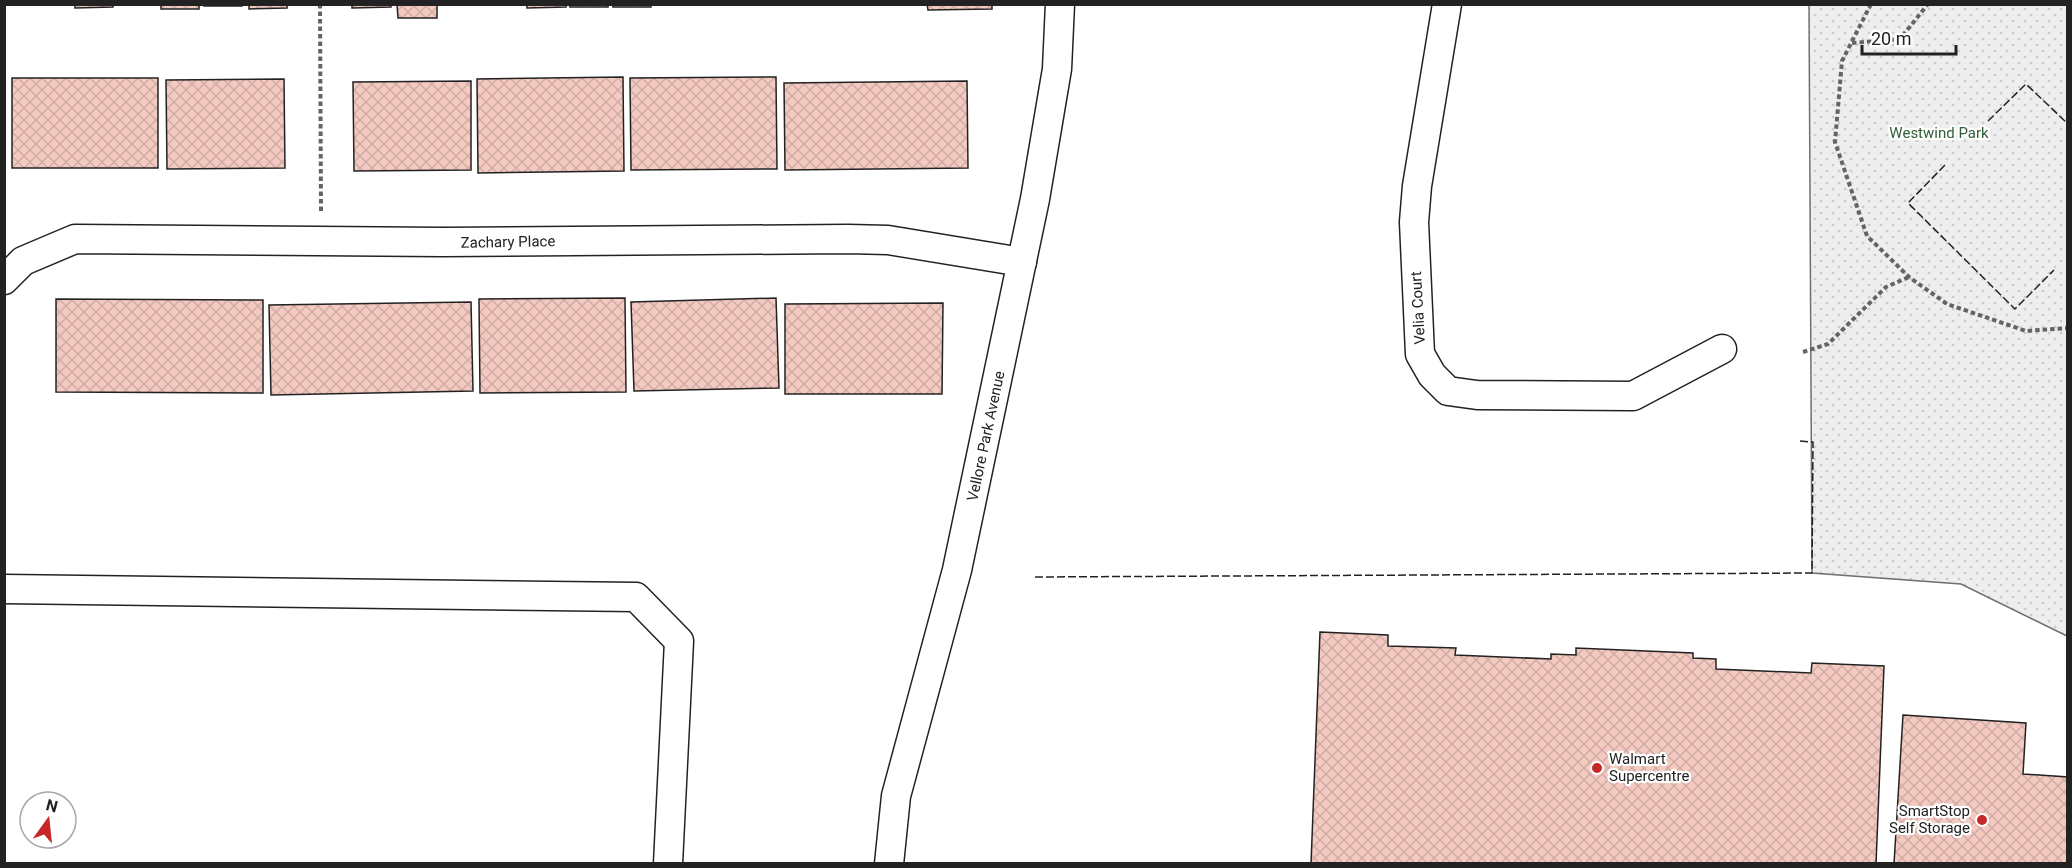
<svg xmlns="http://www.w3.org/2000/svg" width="2072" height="868" viewBox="0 0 2072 868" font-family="Roboto,sans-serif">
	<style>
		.park { fill: url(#park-dots); stroke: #6f6f6f; stroke-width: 1.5 }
		.building { fill: url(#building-cross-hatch); stroke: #222; stroke-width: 1.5 }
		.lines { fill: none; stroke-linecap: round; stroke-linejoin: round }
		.minor-casing { stroke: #222; stroke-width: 31 }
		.path { stroke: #646464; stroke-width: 4; stroke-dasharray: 4.5 3; stroke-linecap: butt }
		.minor { stroke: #fff; stroke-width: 28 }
		.fence { stroke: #222; stroke-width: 1.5; stroke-dasharray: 8 3; stroke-linecap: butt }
		.poi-dot { fill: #c62828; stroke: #fff; stroke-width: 2 }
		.labels { text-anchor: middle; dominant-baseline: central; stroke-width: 4.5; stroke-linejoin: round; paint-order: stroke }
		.park-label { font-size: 15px; fill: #2f5e38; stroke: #fff }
		.street-label { font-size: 15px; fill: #222; stroke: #fff }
		.poi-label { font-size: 15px; fill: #222; stroke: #fff; text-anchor: start }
	</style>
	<defs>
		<pattern id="park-dots" width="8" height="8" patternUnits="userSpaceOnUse" patternTransform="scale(1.5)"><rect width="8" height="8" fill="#eee"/><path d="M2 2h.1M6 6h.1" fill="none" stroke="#ccc" stroke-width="1.8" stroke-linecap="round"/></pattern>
		<pattern id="building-cross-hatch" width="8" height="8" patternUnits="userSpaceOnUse" patternTransform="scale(1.5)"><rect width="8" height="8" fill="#f3c9c0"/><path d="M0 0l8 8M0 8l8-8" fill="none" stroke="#d0aca5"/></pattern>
	</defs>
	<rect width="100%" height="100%" fill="#fff"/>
	<path class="park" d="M 1809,5 L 2067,5 L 2067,636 L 1961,584 L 1812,573 Z"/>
	<g class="building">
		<path d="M 75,4 L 113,4 L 113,7 L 75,8 Z"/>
		<rect x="161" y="4" width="38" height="5"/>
		<rect x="204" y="4" width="38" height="2"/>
		<path d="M 249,4 L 287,4 L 287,8 L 249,9 Z"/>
		<path d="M 352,4 L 391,4 L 391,7 L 352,8 Z"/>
		<path d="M 397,4 L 437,4 L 437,18 L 398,18 Z"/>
		<path d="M 527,4 L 566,4 L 566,7 L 527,8 Z"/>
		<rect x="570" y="4" width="38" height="3"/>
		<path d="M 612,4 L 651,4 L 651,7 L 613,7 Z"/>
		<path d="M 927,4 L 992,4 L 992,9 L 928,10 Z"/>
		<path d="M 623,77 L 624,171 L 478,173 L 477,79 Z"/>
		<path d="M 776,77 L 777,169 L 631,170 L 630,78 Z"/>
		<rect x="12" y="78" width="146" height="90"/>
		<path d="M 284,79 L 285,168 L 167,169 L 166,80 Z"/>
		<path d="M 471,81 L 471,170 L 354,171 L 353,82 Z"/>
		<path d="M 967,81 L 968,168 L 785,170 L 784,83 Z"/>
		<path d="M 625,298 L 626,392 L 480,393 L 479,299 Z"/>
		<path d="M 776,298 L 779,388 L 634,391 L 631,302 Z"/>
		<path d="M 56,299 L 263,300 L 263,393 L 56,392 Z"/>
		<path d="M 471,302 L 473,391 L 271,395 L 269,305 Z"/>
		<path d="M 943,303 L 942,394 L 785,394 L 785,304 Z"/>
		<path d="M 1320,632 L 1388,635 L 1388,646 L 1456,648 L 1455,655 L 1551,659 L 1551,654 L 1576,655 L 1576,648 L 1693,653 L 1693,658 L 1716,659 L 1716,669 L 1811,673 L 1812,663 L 1884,666 L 1876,864 L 1311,864 Z"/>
		<path d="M 1903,715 L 2026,723 L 2023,774 L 2068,777 L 2068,864 L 1894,864 Z"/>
	</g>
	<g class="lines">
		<defs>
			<g id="minor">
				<path d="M 1447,4 L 1417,186 L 1414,222 L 1420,354 L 1432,375 L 1448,391 L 1477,395 L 1633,396 L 1722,349"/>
				<path d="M 4,280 L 23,261 L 75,239 L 443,242 L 848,239 L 888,240 L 1022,262"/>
				<path d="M 4,589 L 636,597 L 679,641 L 668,864"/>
				<path d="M 889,864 L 896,796 L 957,570 L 1035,199 L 1057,69 L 1060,4"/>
			</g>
		</defs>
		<use href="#minor" class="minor-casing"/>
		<g class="path">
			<path d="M 320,4 L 321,211"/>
			<path d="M 1871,4 L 1842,61 L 1835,142 L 1867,236 L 1909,277 L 1947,304 L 2026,331 L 2068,328"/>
			<path d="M 1852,43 L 1900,39 L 1928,4"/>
			<path d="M 1803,352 L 1828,344 L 1886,287 L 1909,277"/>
		</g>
		<use href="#minor" class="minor"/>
		<g class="fence">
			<path d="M 1988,121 L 2026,84 L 2068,124"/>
			<path d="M 1945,165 L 1908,203 L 2015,309 L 2054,270"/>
			<path d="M 1035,577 L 1812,573 L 1813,442 L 1799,441"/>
		</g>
	</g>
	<g class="poi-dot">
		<circle cx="1597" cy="768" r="6"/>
		<circle cx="1982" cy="820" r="6"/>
	</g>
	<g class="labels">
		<g class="park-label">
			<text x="1939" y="133">Westwind Park</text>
		</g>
		<g class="street-label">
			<text transform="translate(508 242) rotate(-1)">Zachary Place</text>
			<text transform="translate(1418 308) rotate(-93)">Velia Court</text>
			<text transform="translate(986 436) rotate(-78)">Vellore Park Avenue</text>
		</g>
		<g class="poi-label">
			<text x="1609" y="759">Walmart<tspan x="1609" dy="17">Supercentre</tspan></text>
			<text x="1970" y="811" text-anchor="end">SmartStop<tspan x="1970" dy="17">Self Storage</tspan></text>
		</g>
	</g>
	<rect width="2072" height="868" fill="none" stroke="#222222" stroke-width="12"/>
	<g transform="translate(48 820) rotate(15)"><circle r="28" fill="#ffffff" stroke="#a7a7a7" stroke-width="1.5"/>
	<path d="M0-4.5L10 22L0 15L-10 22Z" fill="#c62828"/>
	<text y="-9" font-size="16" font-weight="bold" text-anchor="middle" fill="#222222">N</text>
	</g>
	<path d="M1862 45v9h94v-9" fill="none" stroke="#222222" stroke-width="3"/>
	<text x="1871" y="45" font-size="18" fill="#222222" stroke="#ffffff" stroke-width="4.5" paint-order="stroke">20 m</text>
</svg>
